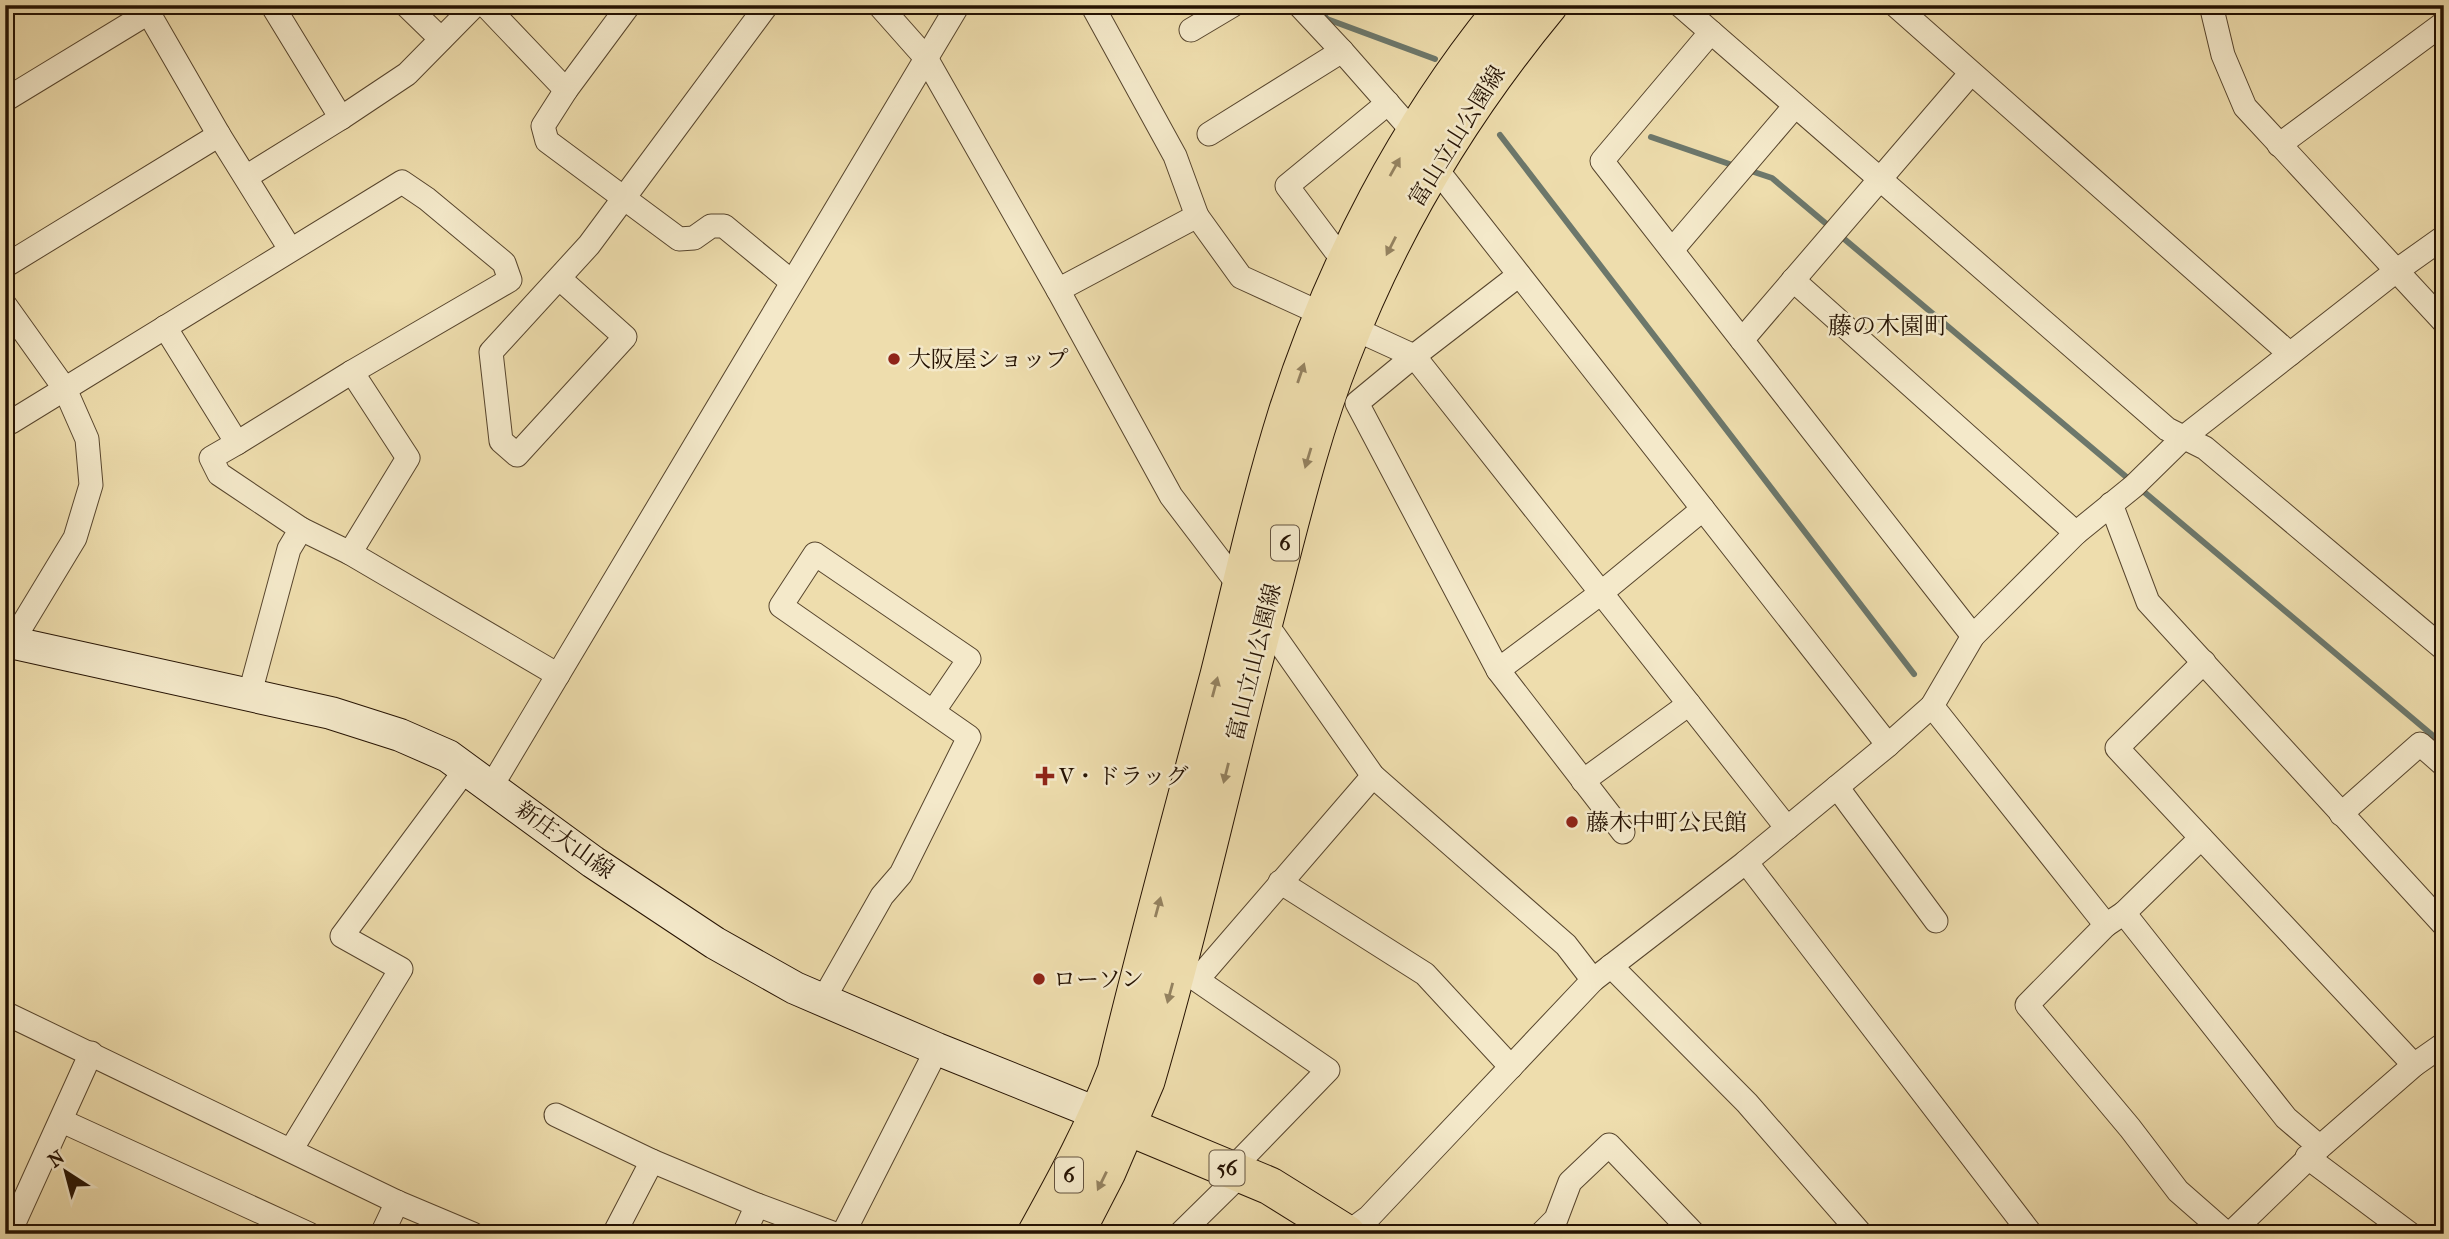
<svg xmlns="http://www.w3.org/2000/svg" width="2449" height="1239" viewBox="0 0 2449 1239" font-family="'IM FELL French Canon','Noto Serif JP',serif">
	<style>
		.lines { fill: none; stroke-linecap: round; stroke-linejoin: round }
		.stream { stroke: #6c776b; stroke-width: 6 }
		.street-casing { stroke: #57452d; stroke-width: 25 }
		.secondary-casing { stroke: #251202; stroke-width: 34 }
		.primary-casing { stroke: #251202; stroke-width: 39 }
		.street { stroke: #f4e9ca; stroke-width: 23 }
		.secondary { stroke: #f4e9ca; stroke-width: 32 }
		.primary { stroke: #eeddad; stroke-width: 37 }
		.oneway { fill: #948260 }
		.poi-dot { fill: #8f2418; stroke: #f4e9ca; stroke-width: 2.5 }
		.labels { text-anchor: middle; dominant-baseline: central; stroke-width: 5; stroke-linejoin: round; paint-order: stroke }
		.shield { fill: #f4e9ca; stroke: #63523e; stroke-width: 2 }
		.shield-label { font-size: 21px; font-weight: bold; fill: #251202 }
		.street-label { font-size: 23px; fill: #251202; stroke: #f4e9ca }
		.poi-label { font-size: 23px; fill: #251202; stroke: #f4e9ca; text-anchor: start }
		.neighbourhood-label { font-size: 24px; fill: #251202; stroke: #f4e9ca }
	</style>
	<rect width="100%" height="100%" fill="#eeddad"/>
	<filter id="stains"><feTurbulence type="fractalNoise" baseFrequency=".00286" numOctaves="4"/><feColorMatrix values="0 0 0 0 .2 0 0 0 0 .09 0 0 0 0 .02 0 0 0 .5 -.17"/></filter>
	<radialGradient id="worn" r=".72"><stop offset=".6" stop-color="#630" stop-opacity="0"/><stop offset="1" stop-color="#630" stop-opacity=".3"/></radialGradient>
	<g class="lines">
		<g class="stream">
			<path d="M 1315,5 L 1327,19 L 1435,59"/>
			<path d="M 1500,135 L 1914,674"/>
			<path d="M 1651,137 L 1738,167"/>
			<path d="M 1748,170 L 1772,178 L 2444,745"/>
		</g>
		<defs>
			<g id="street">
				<path d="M 144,5 L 219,135 L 290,249"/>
				<path d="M 272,5 L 341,118"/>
				<path d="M 406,5 L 441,39"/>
				<path d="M 485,5 L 566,90"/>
				<path d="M 629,5 L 566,90 L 543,126 L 547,141 L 679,239 L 694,238 L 711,226 L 724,226 L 792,282"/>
				<path d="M 879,5 L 926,58 L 1058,290 L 1197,216 L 1241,277 L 1414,356 L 1787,828"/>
				<path d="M 1092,5 L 1175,156 L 1197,216"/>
				<path d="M 1680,5 L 2167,429 L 2205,448 L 2444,649"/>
				<path d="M 1895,5 L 2290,354"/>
				<path d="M 2211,5 L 2223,55 L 2245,107 L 2444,322"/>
				<path d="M 1191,30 L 1233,5"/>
				<path d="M 1711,32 L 1602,161 L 1973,636"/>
				<path d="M 1342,51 L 1415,134"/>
				<path d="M 5,100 L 148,13"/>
				<path d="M 1209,134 L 1342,51 L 1299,5"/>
				<path d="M 2279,145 L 2444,23"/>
				<path d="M 1434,166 L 1888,745"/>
				<path d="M 246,177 L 341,118 L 407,74 L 475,5"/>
				<path d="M 1672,250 L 1795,106"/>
				<path d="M 1348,256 L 1335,250 L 1287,186 L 1388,103"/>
				<path d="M 5,266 L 219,135"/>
				<path d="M 1519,275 L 1414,356 L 1357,403 L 1498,670 L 1601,593 L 1703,509"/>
				<path d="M 559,278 L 625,337 L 517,455 L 501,441 L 491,352 L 589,245 L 767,5"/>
				<path d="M 1793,280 L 2076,533"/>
				<path d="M 1058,290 L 1171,496 L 1241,588 L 1373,776 L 1566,945 L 1593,980"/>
				<path d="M 5,305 L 65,389 L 87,439 L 91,485 L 75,538 L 12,642"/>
				<path d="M 165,327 L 237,443 L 211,458 L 219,474 L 301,529 L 289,549 L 250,693"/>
				<path d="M 1742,340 L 1971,73"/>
				<path d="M 5,417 L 11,422 L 402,182 L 427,199 L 504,263 L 510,280 L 352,372"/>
				<path d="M 237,443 L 352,372 L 408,458 L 350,553 L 301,529"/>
				<path d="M 2111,504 L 2148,602 L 2444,925"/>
				<path d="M 350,553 L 558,675"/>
				<path d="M 2204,662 L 2117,748 L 2414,1065"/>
				<path d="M 1498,670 L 1623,832"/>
				<path d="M 1932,706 L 2106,925 L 2124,913 L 2286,1118 L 2320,1147 L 2414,1065 L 2444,1044"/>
				<path d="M 1583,781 L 1689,704"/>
				<path d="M 491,787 L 958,5"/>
				<path d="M 1837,787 L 1936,921"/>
				<path d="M 2341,814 L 2420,744 L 2444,765"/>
				<path d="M 1746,862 L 2031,1234"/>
				<path d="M 1280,882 L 1425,974 L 1511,1067"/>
				<path d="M 2124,913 L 2201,838"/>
				<path d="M 2106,925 L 2027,1005 L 2130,1128 L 2178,1191 L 2227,1234"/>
				<path d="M 1611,966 L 1747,1103 L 1861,1234"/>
				<path d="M 823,1000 L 882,896 L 901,874 L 969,737 L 781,606 L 815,554 L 969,659 L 933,712"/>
				<path d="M 5,1013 L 397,1202 L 473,1234"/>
				<path d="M 556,1115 L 652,1161"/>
				<path d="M 62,1121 L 309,1234"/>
				<path d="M 291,1150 L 401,969 L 342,936 L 466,769"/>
				<path d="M 2307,1157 L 2410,1234"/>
				<path d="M 1231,1170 L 1328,1070 L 1197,980 L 1373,776"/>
				<path d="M 757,1205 L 835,1234"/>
				<path d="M 9,1234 L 91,1053"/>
				<path d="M 382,1234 L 397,1202"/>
				<path d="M 614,1234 L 652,1161 L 757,1205 L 744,1234"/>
				<path d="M 843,1234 L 937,1049"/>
				<path d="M 1180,1234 L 1241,1174"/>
				<path d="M 1346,1234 L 1369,1217 L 1593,980 L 1746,862 L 1888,745 L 1932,706 L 1973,636 L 2076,533 L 2134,486 L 2184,437 L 2396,271 L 2444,237"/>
				<path d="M 1541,1234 L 1556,1219 L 1570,1182 L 1609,1145 L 1694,1234"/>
				<path d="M 2230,1234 L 2318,1149"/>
			</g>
			<path id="secondary" d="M 5,641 L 331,713 L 400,735 L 448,756 L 593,862 L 715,943 L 795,988 L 937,1049 L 1099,1114"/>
			<g id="primary">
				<path d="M 1107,1118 L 1270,1186 L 1347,1234"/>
				<path d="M 1036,1234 C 1066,1180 1094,1128 1116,1071 C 1148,938 1184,807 1219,675 C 1241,588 1260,499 1287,413 C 1334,266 1407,125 1506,5"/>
				<path d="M 1075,1234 L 1107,1172 L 1146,1081 C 1194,917 1230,749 1274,584 C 1294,507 1313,429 1342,355 C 1391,228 1462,110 1549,5"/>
			</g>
		</defs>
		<use href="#street" class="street-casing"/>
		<use href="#secondary" class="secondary-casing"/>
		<use href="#primary" class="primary-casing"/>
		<use href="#street" class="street"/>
		<use href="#secondary" class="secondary"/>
		<use href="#primary" class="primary"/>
	</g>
	<defs><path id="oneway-solid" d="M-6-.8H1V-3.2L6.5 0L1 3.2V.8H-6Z" transform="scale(1.75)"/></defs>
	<g class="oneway">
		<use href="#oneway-solid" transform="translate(1395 167) rotate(-61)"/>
		<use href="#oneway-solid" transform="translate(1391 246) rotate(117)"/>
		<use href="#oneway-solid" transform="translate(1301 373) rotate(-71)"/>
		<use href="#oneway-solid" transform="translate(1308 458) rotate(107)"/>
		<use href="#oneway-solid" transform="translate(1215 687) rotate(-75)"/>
		<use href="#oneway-solid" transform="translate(1226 773) rotate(104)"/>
		<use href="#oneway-solid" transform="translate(1158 907) rotate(-75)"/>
		<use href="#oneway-solid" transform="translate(1170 993) rotate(105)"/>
		<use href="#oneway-solid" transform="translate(1102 1181) rotate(116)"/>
	</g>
	<g class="poi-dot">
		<circle cx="894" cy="359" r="7"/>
		<path d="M1041.5 765.5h7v7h7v7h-7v7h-7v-7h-7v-7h7z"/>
		<circle cx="1572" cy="822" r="7"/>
		<circle cx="1039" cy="979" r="7"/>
	</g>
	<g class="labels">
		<g class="shield">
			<rect x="1271" y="525.5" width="28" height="35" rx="5"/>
			<rect x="1209.5" y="1150.5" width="35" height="35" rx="5"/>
			<rect x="1055" y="1157.5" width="28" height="35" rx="5"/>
		</g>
		<g class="shield-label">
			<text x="1285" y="543">6</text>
			<text x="1227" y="1168">56</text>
			<text x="1069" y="1175">6</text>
		</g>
		<g class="street-label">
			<text transform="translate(1457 136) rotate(-58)">富山立山公園線</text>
			<text transform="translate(1254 662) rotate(-76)">富山立山公園線</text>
			<text transform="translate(565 840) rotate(36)">新庄大山線</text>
		</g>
		<g class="poi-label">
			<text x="908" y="359">大阪屋ショップ</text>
			<text x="1059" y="776">V・ドラッグ</text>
			<text x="1586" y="822">藤木中町公民館</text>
			<text x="1053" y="979">ローソン</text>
		</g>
		<g class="neighbourhood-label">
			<text x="1888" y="326">藤の木園町</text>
		</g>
	</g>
	<rect width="2449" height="1239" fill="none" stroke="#eeddad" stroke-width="28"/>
	<rect x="7" y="7" width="2435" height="1225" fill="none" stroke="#251202" stroke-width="3.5"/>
	<rect x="14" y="14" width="2421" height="1211" fill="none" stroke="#251202" stroke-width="2"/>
	<g transform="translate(66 1172) rotate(324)" stroke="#f4e9ca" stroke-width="5" paint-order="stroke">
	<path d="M0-5L12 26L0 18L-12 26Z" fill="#251202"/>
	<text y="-10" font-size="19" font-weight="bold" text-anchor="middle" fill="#251202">N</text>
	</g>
	<rect width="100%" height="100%" filter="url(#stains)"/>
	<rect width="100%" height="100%" fill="url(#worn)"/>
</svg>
